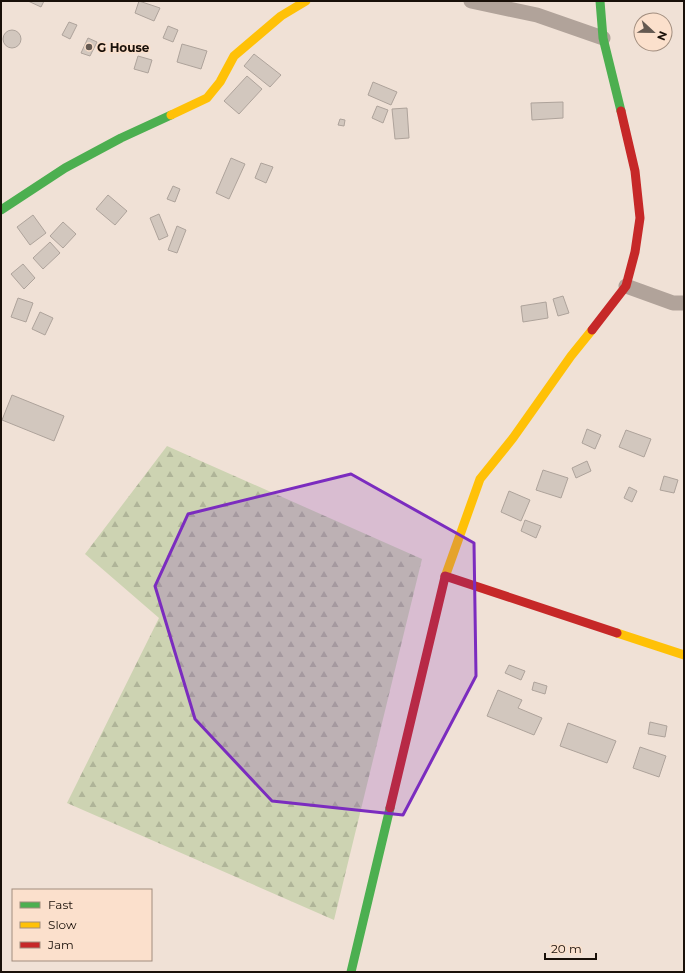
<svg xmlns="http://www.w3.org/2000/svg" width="685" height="973" viewBox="0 0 685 973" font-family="Montserrat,sans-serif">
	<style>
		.forest { fill: url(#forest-firs) }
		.building { fill: #d2c7be; stroke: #aea39b }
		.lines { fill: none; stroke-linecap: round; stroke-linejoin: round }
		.street { stroke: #b1a39a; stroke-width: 15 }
		.fast { stroke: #4caf50; stroke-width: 9 }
		.slow { stroke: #ffc107; stroke-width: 9 }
		.jam { stroke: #c62828; stroke-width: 9 }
		.marked { fill: #7b2cbf; fill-opacity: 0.2; stroke: #7b2cbf; stroke-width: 3; stroke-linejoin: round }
		.poi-dot { fill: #645951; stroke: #fbe0cc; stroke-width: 1.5 }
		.labels { text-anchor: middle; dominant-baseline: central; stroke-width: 3; stroke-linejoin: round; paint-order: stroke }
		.poi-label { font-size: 12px; font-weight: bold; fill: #191009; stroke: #fbe0cc; text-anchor: start }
	</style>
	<defs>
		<pattern id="forest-firs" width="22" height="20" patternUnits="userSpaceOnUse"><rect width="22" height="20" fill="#cdd3b2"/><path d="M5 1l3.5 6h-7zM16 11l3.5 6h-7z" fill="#afb498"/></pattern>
	</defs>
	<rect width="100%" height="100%" fill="#f0e1d6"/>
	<path class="forest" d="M 167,446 L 422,559 L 334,920 L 67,803 L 159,618 L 85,554 Z"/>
	<g class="building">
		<path d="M 28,1 L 44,1 L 41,7 Z"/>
		<path d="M 139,1 L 160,8 L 154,21 L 135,13 Z"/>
		<path d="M 69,22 L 77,25 L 70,39 L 62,35 Z"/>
		<path d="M 168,26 L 178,30 L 173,42 L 163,38 Z"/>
		<circle cx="12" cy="39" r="9"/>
		<path d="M 88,38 L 97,42 L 90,56 L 81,53 Z"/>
		<path d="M 182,44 L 207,51 L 201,69 L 177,62 Z"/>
		<path d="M 254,54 L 281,75 L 270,87 L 244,66 Z"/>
		<path d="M 138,56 L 152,60 L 148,73 L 134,69 Z"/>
		<path d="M 247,76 L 262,89 L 239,114 L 224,101 Z"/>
		<path d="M 373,82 L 397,92 L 391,105 L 368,95 Z"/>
		<path d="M 563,102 L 563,118 L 532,120 L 531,103 Z"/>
		<path d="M 377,106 L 388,110 L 383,123 L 372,118 Z"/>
		<path d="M 407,108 L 409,138 L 395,139 L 392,109 Z"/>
		<path d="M 340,119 L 345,120 L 344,126 L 338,125 Z"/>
		<path d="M 231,158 L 245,164 L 229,199 L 216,193 Z"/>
		<path d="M 261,163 L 273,167 L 266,183 L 255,178 Z"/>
		<path d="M 173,186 L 180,189 L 175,202 L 167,199 Z"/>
		<path d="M 108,195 L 127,211 L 115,225 L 96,209 Z"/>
		<path d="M 159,214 L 168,236 L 159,240 L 150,218 Z"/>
		<path d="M 33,215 L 46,233 L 30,245 L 17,227 Z"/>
		<path d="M 63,222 L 76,234 L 63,248 L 50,236 Z"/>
		<path d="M 177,226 L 186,230 L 177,253 L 168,250 Z"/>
		<path d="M 50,242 L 60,253 L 43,269 L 33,258 Z"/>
		<path d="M 23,264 L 35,278 L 24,289 L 11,274 Z"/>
		<path d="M 563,296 L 569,313 L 558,316 L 553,299 Z"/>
		<path d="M 18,298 L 33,303 L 26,322 L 11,317 Z"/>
		<path d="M 546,302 L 548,318 L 523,322 L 521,306 Z"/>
		<path d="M 40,312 L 53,318 L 45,335 L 32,329 Z"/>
		<path d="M 12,395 L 64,416 L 54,441 L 2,420 Z"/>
		<path d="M 587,429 L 601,435 L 595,449 L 582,443 Z"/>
		<path d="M 626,430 L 651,439 L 644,457 L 619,447 Z"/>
		<path d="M 587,461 L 591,471 L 576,478 L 572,468 Z"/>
		<path d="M 543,470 L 568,478 L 561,498 L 536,490 Z"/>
		<path d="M 664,476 L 678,480 L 674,493 L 660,490 Z"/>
		<path d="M 629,487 L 637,491 L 632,502 L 624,498 Z"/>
		<path d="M 509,491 L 530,500 L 521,521 L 501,512 Z"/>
		<path d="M 525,520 L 541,526 L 536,538 L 521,531 Z"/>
		<path d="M 509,665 L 525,671 L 521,680 L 505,673 Z"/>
		<path d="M 534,682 L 547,686 L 545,694 L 532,690 Z"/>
		<path d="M 498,690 L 522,700 L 518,708 L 542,718 L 534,735 L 487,716 Z"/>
		<path d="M 650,722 L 667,726 L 665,737 L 648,734 Z"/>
		<path d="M 568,723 L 616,741 L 607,763 L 560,746 Z"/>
		<path d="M 640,747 L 666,756 L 659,777 L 633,768 Z"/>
	</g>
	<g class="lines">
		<g class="street">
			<path d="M 471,1 L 537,15 L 603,38"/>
			<path d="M 626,286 L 673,303 L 684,303"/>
		</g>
		<g class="fast">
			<path d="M 600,1 L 603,38 L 621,111"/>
			<path d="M 1,210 L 65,168 L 121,138 L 171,115"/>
			<path d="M 351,972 L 390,808"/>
		</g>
		<g class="slow">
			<path d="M 171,115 L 207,98 L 220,82 L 234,56 L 281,16 L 306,1"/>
			<path d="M 445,577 L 480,479 L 513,438 L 571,356 L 592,330"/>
			<path d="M 617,633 L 684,655"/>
		</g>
		<g class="jam">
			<path d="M 592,330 L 626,286 L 635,252 L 640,218 L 635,171 L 621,111"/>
			<path d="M 445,576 L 617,633"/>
			<path d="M 390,808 L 445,577"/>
		</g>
	</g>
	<path class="marked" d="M 351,474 L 474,543 L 476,676 L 403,815 L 272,801 L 195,719 L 155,586 L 188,514 Z"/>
	<circle class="poi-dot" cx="89" cy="47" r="4"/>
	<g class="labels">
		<g class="poi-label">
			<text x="97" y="47">G House</text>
		</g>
	</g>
	<rect width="685" height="973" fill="none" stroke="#191009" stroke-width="4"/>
	<rect x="12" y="889" width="140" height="72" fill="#fbe0cc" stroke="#a18d7e"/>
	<rect x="20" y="902" width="20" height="6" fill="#4caf50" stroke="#a18d7e"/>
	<text x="48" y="909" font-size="12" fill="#191009">Fast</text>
	<rect x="20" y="922" width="20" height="6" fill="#ffc107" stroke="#a18d7e"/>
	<text x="48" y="929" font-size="12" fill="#191009">Slow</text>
	<rect x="20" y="942" width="20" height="6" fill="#c62828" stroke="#a18d7e"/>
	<text x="48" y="949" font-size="12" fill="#191009">Jam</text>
	<g transform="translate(653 32) rotate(112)"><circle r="19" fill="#fbe0cc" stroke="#a18d7e"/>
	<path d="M0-3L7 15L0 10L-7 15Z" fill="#645951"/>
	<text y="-6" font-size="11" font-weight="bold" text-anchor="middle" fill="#191009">N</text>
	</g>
	<path d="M545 953v6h51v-6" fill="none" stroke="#191009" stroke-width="2"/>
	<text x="551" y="953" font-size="12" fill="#191009" stroke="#fbe0cc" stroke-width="3" paint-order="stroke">20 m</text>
</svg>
